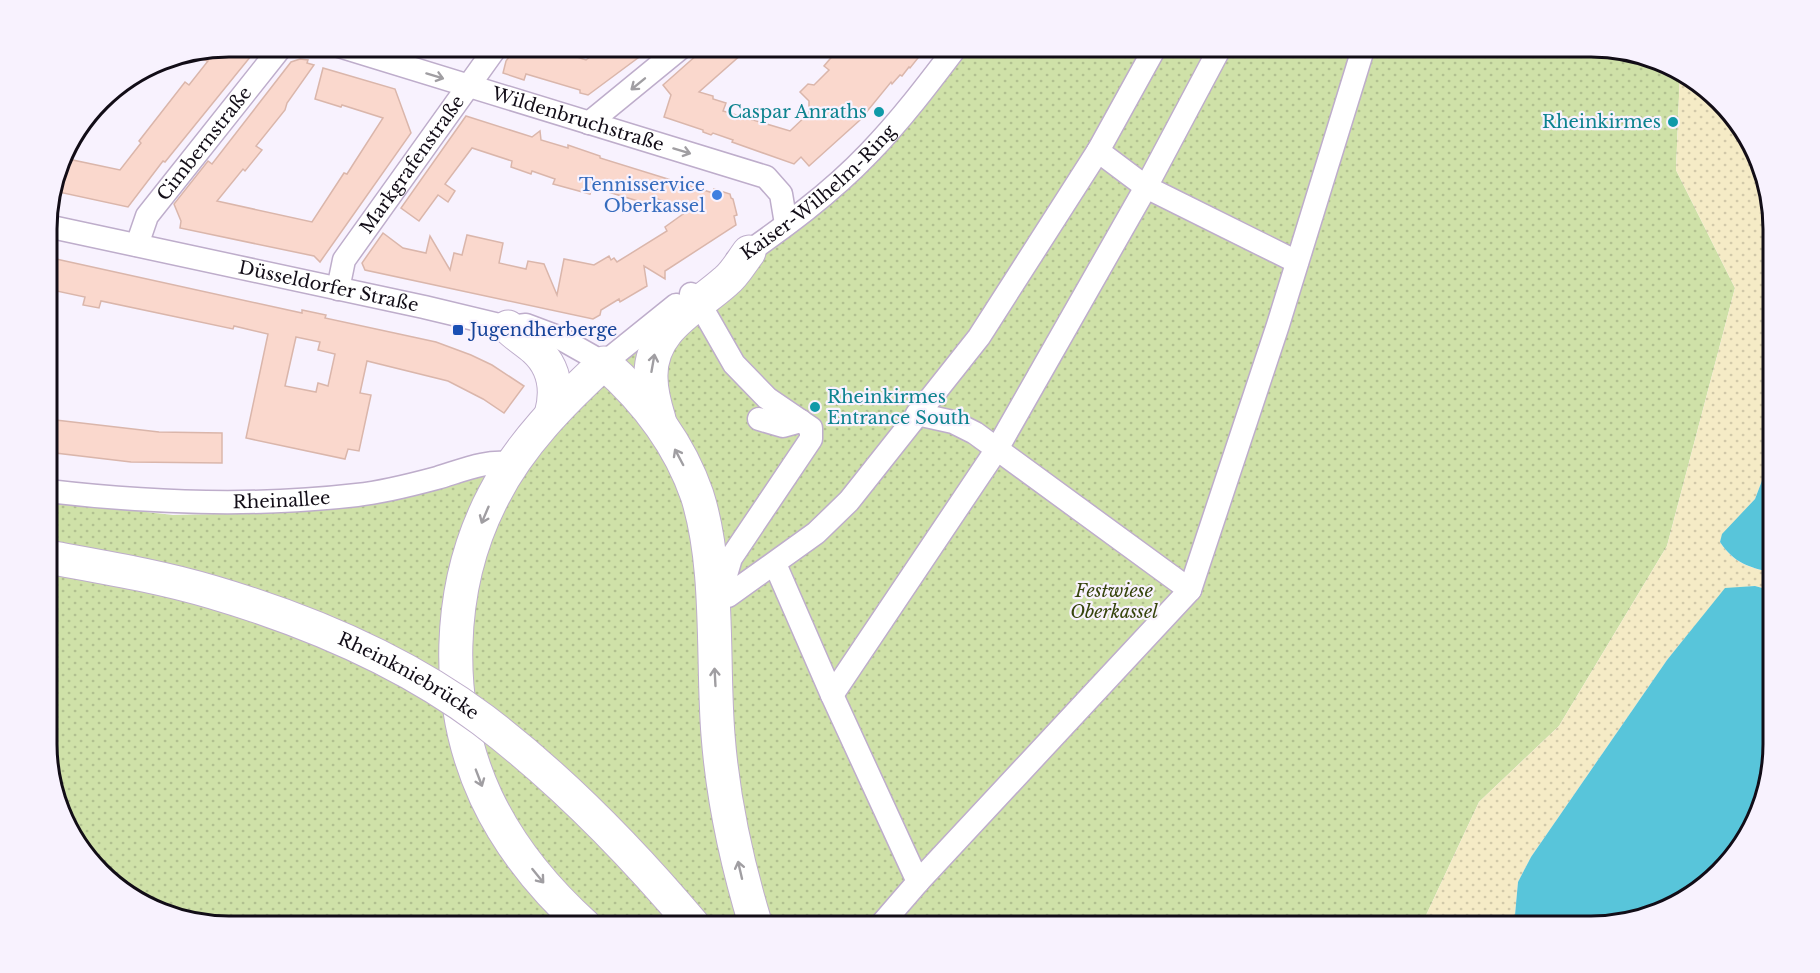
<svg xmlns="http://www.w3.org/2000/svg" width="1820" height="973" viewBox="0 0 1820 973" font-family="'Libre Baskerville',serif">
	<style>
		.grass { fill: url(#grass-dots) }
		.sand { fill: url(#sand-dots) }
		.water { fill: #58c5da }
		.building { fill: #fad8cd; stroke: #dab6ab; stroke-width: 1.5; fill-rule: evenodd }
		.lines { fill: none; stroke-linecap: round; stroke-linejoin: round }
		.minor-casing { stroke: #beadcb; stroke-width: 25 }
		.highway-casing { stroke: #beadcb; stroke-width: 35 }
		.minor { stroke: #fff; stroke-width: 22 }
		.highway { stroke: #fff; stroke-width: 33 }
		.highway-bridge-casing { stroke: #beadcb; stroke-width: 35; stroke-linecap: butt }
		.highway-bridge { stroke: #fff; stroke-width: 33 }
		.oneway { stroke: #a09ea2 }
		.culture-dot { fill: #0f9aa8; stroke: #f8f2fe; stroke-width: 2 }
		.shop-dot { fill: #3f7fe0; stroke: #f8f2fe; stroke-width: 2 }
		.transit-dot { fill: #1a4fb4; stroke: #f8f2fe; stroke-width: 2 }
		.labels { text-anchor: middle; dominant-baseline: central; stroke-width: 4.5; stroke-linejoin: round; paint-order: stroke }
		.culture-label { font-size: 18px; fill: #0d838f; stroke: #f8f2fe; text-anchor: end }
		.street-label { font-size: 18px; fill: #120d17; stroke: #f8f2fe }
		.shop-label { font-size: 18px; fill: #366cbe; stroke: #f8f2fe; text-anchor: end }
		.transit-label { font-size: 18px; fill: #164399; stroke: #f8f2fe; text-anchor: start }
		.park-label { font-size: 18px; font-style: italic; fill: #36440c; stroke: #f8f2fe }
		.rim { fill: none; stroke: #120d17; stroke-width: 3 }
	</style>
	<defs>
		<pattern id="grass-dots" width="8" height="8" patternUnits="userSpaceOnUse" patternTransform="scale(1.5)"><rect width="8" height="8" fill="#cfe1a8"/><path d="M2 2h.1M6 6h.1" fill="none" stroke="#b1c090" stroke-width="1.8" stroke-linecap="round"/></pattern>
		<pattern id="sand-dots" width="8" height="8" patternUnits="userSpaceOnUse" patternTransform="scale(1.5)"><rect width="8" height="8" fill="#f5ebc6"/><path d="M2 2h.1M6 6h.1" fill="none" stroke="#d1c8a9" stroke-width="1.8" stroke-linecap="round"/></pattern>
	</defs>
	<rect width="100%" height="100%" fill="#f8f2fe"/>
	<path class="grass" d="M 1591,46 L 1672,65 L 1680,72 L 1676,170 L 1735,288 L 1667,546 L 1559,726 L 1479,802 L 1421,926 L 229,926 L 148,908 L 84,855 L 48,768 L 48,501 L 173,515 L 271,513 L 352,506 L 525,462 L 607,377 L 694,301 L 828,200 L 966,47 Z"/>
	<path class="sand" d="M 1680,72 L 1743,127 L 1772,205 L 1773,452 L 1755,499 L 1723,534 L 1720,542 C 1735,564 1748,567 1773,573 L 1773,591 L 1755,586 L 1725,589 L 1667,660 L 1531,857 L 1518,882 L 1514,926 L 1421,926 L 1479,802 L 1559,726 L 1667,546 L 1735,288 L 1676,170 Z"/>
	<g class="water">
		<path d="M 1773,452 L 1773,573 C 1749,567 1735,564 1720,542 L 1722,534 L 1755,499 Z"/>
		<path d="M 1755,586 L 1773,591 L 1773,745 L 1755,825 L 1692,896 L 1603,926 L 1514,926 L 1518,882 L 1531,857 L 1667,660 L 1725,588 Z"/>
	</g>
	<g class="building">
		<path d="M 229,46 L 252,46 L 251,56 L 165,162 L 163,161 L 128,207 L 54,191 L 63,158 L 120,170 L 141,143 L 139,141 L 185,82 L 189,85 L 208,61 L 186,55 Z"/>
		<path d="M 517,46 L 542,46 L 586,60 L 604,46 L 654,46 L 588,95 L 580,93 L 580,90 L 526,74 L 524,80 L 503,73 L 506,61 Z"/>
		<path d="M 707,46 L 751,46 L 699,92 L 713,96 L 713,99 L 726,103 L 723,111 L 790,131 L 809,113 L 809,101 L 800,92 L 808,84 L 814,85 L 829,70 L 824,66 L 841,46 L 865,46 L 877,57 L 886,46 L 923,46 L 915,56 L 918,58 L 910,68 L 909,67 L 902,76 L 900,75 L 892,84 L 891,82 L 860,120 L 809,166 L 801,157 L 794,164 L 732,142 L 733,140 L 713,133 L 711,135 L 703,132 L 703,130 L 664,117 L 671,95 L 663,85 Z"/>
		<path d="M 300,59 L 308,60 L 307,63 L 314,65 L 287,103 L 285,110 L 256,146 L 262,150 L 245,171 L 243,169 L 217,201 L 312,222 L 344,173 L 347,174 L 354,163 L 383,118 L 342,105 L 341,107 L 315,99 L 323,68 L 395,89 L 411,133 L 351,218 L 320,262 L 314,256 L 180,228 L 181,221 L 174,204 L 208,161 L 212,164 L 291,62 Z"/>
		<path d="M 466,116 L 532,137 L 540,131 L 541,140 L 568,148 L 568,145 L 600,156 L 600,158 L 713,193 L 714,189 L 730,194 L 731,198 L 733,199 L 737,215 L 734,216 L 736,225 L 665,271 L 665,279 L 644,266 L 647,286 L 620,302 L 619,299 L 601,310 L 600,315 L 593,319 L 365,270 L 362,263 L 383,233 L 403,248 L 426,253 L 430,236 L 450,270 L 454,253 L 462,255 L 467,235 L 503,243 L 499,263 L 526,269 L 528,261 L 544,264 L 557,295 L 564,259 L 594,265 L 609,256 L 611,260 L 614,258 L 617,262 L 667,231 L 665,227 L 690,209 L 654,198 L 651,205 L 592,187 L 590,194 L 553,184 L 555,179 L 532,171 L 531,174 L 511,167 L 512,161 L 472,148 L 445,184 L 455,191 L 448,202 L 438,195 L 419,221 L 401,208 Z"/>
		<path d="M 47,257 L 302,313 L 302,310 L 326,315 L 325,318 L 436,342 L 471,355 L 492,365 L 524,386 L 504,413 L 483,399 L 448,381 L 367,361 L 360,393 L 371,395 L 359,451 L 348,449 L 345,459 L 246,438 L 268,334 L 234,326 L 233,329 L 101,301 L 99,308 L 83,305 L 85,297 L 47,289 ZM 296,337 L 320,342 L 318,350 L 335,354 L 328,386 L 318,383 L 316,392 L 285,386 Z"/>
		<path d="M 47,419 L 159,432 L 222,433 L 222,463 L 131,462 L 47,452 Z"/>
	</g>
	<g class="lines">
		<defs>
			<g id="minor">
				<path id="s1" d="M 339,46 L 766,177 L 781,194 L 786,224"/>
				<path d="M 589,123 L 683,46"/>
				<path d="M 1098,151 L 1146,187 L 1297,262"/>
				<path id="s2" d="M 47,226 L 424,307 L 508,327 L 526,325 L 558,337 L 604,363 L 676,305"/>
				<path id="s3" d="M 137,245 L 147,216 L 282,46"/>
				<path id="s4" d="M 737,260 C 783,228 830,194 869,153 C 901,120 929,83 957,46"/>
				<path id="s5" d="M 338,289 L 344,260 L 497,46"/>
				<path d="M 691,294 L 706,315 L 734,364 L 767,398 L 811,428 L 811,439 L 731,558 L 726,575 L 728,596 L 816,533 L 849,501 L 979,337 L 1098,151 L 1156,46"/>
				<path d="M 917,414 L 953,422 L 975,433 L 1190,590"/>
				<path d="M 759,419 L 783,426 L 801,421"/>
				<path id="s6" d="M 48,491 C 150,503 254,507 357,495 C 384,492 411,485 437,478 C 461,471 487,459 512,464"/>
				<path d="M 775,564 L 832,695 L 918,882 L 1190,590 L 1278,325 L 1364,46"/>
				<path d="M 832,695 L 997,449 L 1146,187 L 1221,46"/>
				<path d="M 880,926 L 918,882"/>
			</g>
			<g id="highway">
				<path d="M 508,327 C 517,336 526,341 535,349 C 555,367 558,390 551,415"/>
				<path d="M 659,419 C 655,406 651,392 651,378 C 649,329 695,309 726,281 C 735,274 742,261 749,252"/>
				<path d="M 585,926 C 545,890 509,846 486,797 C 443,704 446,586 494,495 C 520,444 562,402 604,363 C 645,399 679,443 697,495 C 720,567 712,660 718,735 C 723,800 737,864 756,926"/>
			</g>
		</defs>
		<use href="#minor" class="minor-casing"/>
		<use href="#highway" class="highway-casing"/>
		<use href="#minor" class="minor"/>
		<use href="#highway" class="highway"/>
		<defs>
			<g id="highway-bridge">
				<path id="s7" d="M 48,557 C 102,567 159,576 212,592 C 307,620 404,661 483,720 C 562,780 630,850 694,926"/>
			</g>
		</defs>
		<use href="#highway-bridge" class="highway-bridge-casing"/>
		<use href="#highway-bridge" class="highway-bridge"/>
	</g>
	<defs><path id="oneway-shaft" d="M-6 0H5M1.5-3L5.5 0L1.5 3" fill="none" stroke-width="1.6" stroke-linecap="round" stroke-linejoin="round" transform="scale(1.5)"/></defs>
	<g class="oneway">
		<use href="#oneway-shaft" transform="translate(435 76) rotate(17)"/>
		<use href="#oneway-shaft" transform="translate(638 84) rotate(141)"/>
		<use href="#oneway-shaft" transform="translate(682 151) rotate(17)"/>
		<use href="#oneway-shaft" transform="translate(653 363) rotate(-80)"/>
		<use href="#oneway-shaft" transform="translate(679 457) rotate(-118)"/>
		<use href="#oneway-shaft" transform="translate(485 515) rotate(113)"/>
		<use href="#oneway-shaft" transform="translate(715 677) rotate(-93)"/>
		<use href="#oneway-shaft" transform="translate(479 778) rotate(69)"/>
		<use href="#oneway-shaft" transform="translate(740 870) rotate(-103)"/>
		<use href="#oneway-shaft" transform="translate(538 876) rotate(51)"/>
	</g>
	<g class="culture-dot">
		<circle cx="879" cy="112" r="6"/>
		<circle cx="1673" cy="122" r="6"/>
		<circle cx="815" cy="407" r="6"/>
	</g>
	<circle class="shop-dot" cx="717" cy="195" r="6"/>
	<rect class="transit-dot" x="452" y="324" width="12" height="12" rx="3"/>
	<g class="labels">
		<g class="culture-label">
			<text x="867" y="112">Caspar Anraths</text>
			<text x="1661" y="122">Rheinkirmes</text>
			<text x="827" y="397" text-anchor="start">Rheinkirmes<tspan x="827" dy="21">Entrance South</tspan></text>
		</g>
		<g class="street-label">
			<text stroke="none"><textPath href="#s1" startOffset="250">Wildenbruchstraße</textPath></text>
			<text stroke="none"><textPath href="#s3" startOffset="123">Cimbernstraße</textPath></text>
			<text stroke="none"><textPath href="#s5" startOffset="147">Markgrafenstraße</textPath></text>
			<text stroke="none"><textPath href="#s4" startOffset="106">Kaiser-Wilhelm-Ring</textPath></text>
			<text stroke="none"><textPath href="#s2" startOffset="288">Düsseldorfer Straße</textPath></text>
			<text stroke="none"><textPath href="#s6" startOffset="234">Rheinallee</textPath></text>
			<text stroke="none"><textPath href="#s7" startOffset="382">Rheinkniebrücke</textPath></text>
		</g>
		<g class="shop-label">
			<text x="705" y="185">Tennisservice<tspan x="705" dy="21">Oberkassel</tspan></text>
		</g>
		<g class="transit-label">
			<text x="470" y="330">Jugendherberge</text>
		</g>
		<g class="park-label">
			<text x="1114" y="591">Festwiese<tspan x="1114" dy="21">Oberkassel</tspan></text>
		</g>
	</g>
	<path d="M0 0H1820V973H0ZM229 57H1591A172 172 0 0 1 1763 229V744A172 172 0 0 1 1591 916H229A172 172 0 0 1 57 744V229A172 172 0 0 1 229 57Z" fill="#f8f2fe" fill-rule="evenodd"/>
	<path class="rim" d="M229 57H1591A172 172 0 0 1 1763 229V744A172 172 0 0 1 1591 916H229A172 172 0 0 1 57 744V229A172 172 0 0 1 229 57Z"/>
</svg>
